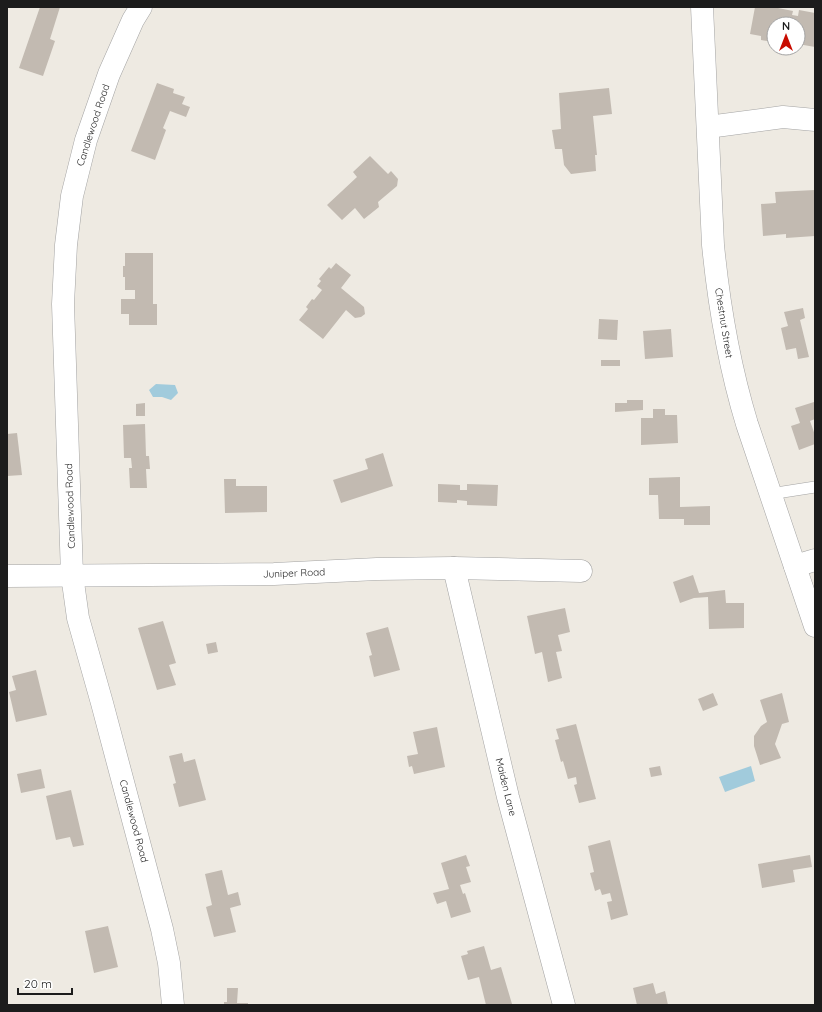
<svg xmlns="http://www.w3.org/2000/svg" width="822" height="1012" viewBox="0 0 822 1012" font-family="Quicksand,sans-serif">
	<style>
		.water { fill: #a1cbdc }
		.building { fill: #c2bab1 }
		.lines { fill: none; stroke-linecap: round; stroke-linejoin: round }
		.service-casing { stroke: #a3a3a3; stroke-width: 12 }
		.minor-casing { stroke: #a3a3a3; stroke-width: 23 }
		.tertiary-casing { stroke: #a3a3a3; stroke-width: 23 }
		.service { stroke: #fff; stroke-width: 11 }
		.minor { stroke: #fff; stroke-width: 22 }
		.tertiary { stroke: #fff; stroke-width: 22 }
		.labels { text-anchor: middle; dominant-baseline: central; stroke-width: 3; stroke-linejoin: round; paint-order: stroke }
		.street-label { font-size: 10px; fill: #1c1c1c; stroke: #fff }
	</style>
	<rect width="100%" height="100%" fill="#eeeae2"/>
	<g class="water">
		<path d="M 156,384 L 175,385 L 178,393 L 171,400 L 162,397 L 153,397 L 149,390 Z"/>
		<path d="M 751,766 L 755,781 L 725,792 L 719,777 Z"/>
	</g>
	<g class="building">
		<path d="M 40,7 L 60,7 L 50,39 L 55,41 L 43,76 L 19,68 Z"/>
		<path d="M 755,7 L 773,7 L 793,11 L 792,15 L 798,16 L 799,10 L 815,13 L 815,47 L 798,44 L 798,24 L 774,24 L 774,42 L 761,40 L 761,36 L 750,34 Z"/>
		<path d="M 157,83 L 174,89 L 173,93 L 185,97 L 182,104 L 190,107 L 186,117 L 170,111 L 163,128 L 166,130 L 155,160 L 131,151 Z"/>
		<path d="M 609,88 L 612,114 L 593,116 L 597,155 L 595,155 L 596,171 L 571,174 L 564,165 L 562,149 L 555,149 L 552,130 L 561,129 L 559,93 Z"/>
		<path d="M 370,156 L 388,174 L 391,171 L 398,179 L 397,186 L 378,202 L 379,207 L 364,219 L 355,208 L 342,220 L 327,205 L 357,177 L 353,172 Z"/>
		<path d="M 815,190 L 815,236 L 786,238 L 786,234 L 763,236 L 761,204 L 776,203 L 775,192 Z"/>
		<path d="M 125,253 L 153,253 L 153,304 L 157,304 L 157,325 L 129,325 L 129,314 L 121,314 L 121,299 L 135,299 L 135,290 L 125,290 L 125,277 L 123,277 L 123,266 L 125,266 Z"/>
		<path d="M 336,263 L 351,275 L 341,288 L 364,307 L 365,314 L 361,317 L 355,318 L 346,310 L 323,339 L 299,320 L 308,309 L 306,307 L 312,299 L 314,300 L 322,290 L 317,286 L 321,281 L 319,279 L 329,267 L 331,269 Z"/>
		<path d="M 803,308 L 805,318 L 800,320 L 809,357 L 798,359 L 796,348 L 786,350 L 781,328 L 788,326 L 784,312 Z"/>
		<path d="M 599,319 L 618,320 L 617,340 L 598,339 Z"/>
		<path d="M 671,329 L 673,357 L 645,359 L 643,331 Z"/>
		<rect x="601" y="360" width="19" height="6"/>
		<path d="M 627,400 L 643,400 L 643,410 L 615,412 L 615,403 L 627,403 Z"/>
		<path d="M 814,402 L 815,419 L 810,421 L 815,435 L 815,444 L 799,450 L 791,426 L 800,423 L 795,408 Z"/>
		<path d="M 145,403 L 145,416 L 136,416 L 136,404 Z"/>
		<path d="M 653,409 L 665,409 L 665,415 L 677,415 L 678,443 L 641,445 L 641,418 L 653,418 Z"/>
		<path d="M 145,424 L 146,456 L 149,456 L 150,469 L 146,469 L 147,488 L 130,488 L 129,468 L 132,468 L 131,458 L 124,458 L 123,425 Z"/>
		<path d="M 17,433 L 22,475 L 7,476 L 7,434 Z"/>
		<path d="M 383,453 L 393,486 L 341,503 L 333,480 L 368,469 L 365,459 Z"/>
		<path d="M 680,477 L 680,507 L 710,506 L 710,525 L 684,525 L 684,519 L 659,519 L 658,495 L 649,495 L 649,478 Z"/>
		<path d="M 224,479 L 236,479 L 236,486 L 267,486 L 267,512 L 225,513 Z"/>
		<path d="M 438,484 L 460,485 L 460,490 L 467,490 L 467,484 L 498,485 L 497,506 L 467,505 L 467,501 L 457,500 L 457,503 L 438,502 Z"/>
		<path d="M 693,575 L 699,593 L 725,590 L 726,603 L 744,603 L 744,628 L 709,629 L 708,597 L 694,598 L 680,603 L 673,582 Z"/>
		<path d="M 565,608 L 570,632 L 558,635 L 562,651 L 556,652 L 562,678 L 548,682 L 542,652 L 535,654 L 527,616 Z"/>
		<path d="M 163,621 L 176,663 L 169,665 L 176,685 L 157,690 L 138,628 Z"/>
		<path d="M 388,627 L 400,670 L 374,677 L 369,656 L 372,655 L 366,633 Z"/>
		<path d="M 216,642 L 218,652 L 208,654 L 206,644 Z"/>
		<path d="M 36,670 L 47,715 L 16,722 L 9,692 L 16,690 L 12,676 Z"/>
		<path d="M 713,693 L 718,705 L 703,711 L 698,699 Z"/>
		<path d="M 782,693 L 789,722 L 782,724 L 775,744 L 781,758 L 760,765 L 754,746 L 754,736 L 761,726 L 767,722 L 760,700 Z"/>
		<path d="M 576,724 L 596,799 L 579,803 L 574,785 L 577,784 L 576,777 L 568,779 L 563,761 L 561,762 L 555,740 L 559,739 L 556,729 Z"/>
		<path d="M 437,727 L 445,767 L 414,774 L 412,766 L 409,767 L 407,756 L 418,754 L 413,732 Z"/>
		<path d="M 182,753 L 184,762 L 195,759 L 206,800 L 179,807 L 173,784 L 176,783 L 169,756 Z"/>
		<path d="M 660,766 L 662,775 L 651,777 L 649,768 Z"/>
		<path d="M 41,769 L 45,788 L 21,793 L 17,774 Z"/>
		<path d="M 71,790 L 84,845 L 73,847 L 70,837 L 56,840 L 46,796 Z"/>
		<path d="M 610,840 L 628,915 L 611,920 L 607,902 L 612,901 L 610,893 L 602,895 L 600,889 L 595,891 L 590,873 L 594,872 L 588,846 Z"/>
		<path d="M 466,855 L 470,866 L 466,867 L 471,882 L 460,885 L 463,894 L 465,893 L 471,912 L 451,918 L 446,901 L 437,904 L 433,893 L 449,889 L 441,863 Z"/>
		<path d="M 810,855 L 812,867 L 793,870 L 795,882 L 762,888 L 758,864 Z"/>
		<path d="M 222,870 L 228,895 L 238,892 L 241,905 L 230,908 L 236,932 L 214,937 L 206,907 L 212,905 L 205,874 Z"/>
		<path d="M 108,926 L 118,967 L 94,973 L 85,931 Z"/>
		<path d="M 484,946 L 491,970 L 501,967 L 512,1004 L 486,1005 L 479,977 L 468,980 L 461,956 L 468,954 L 467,951 Z"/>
		<path d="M 653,983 L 656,994 L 665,991 L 668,1005 L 637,1005 L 633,988 Z"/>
		<path d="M 227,988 L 238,988 L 237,1003 L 248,1003 L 248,1005 L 224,1005 L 224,1002 L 227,1002 Z"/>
	</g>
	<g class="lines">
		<defs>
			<path id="service" d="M 770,494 L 815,487"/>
			<g id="minor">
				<path d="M 141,7 L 133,20 L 109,74 L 86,140 L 72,196 L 66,245 L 63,304 L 72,575 L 78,618 L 102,703 L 162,929 L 169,963 L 173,1005"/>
				<path d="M 708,127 L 783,117 L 815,120"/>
				<path d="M 795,566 L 815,560"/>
				<path d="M 454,568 L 508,797 L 564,1005"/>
				<path d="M 7,576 L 274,574 L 377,569 L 454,568 L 581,571"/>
			</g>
			<path id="tertiary" d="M 702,7 L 713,245 C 719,306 729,365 747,424 L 815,626"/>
		</defs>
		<use href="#service" class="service-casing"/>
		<use href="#minor" class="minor-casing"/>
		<use href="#tertiary" class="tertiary-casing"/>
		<use href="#service" class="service"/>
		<use href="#minor" class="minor"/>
		<use href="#tertiary" class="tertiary"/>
	</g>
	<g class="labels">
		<g class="street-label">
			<text transform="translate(93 125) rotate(-72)">Candlewood Road</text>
			<text transform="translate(724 323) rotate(81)">Chestnut Street</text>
			<text transform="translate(70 506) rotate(-92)">Candlewood Road</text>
			<text transform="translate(294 573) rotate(-2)">Juniper Road</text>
			<text transform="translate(506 787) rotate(76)">Maiden Lane</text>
			<text transform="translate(134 821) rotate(75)">Candlewood Road</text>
		</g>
	</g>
	<rect width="822" height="1012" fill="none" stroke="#1c1c1c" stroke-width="16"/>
	<g transform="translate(786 36)"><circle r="19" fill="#ffffff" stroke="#a4a4a4"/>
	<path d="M0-3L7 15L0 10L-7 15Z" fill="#c80c00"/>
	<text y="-6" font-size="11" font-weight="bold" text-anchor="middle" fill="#1c1c1c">N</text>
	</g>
	<path d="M18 988v6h54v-6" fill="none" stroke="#1c1c1c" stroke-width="2"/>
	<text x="24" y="988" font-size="12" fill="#1c1c1c" stroke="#ffffff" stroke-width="3" paint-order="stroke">20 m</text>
</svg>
